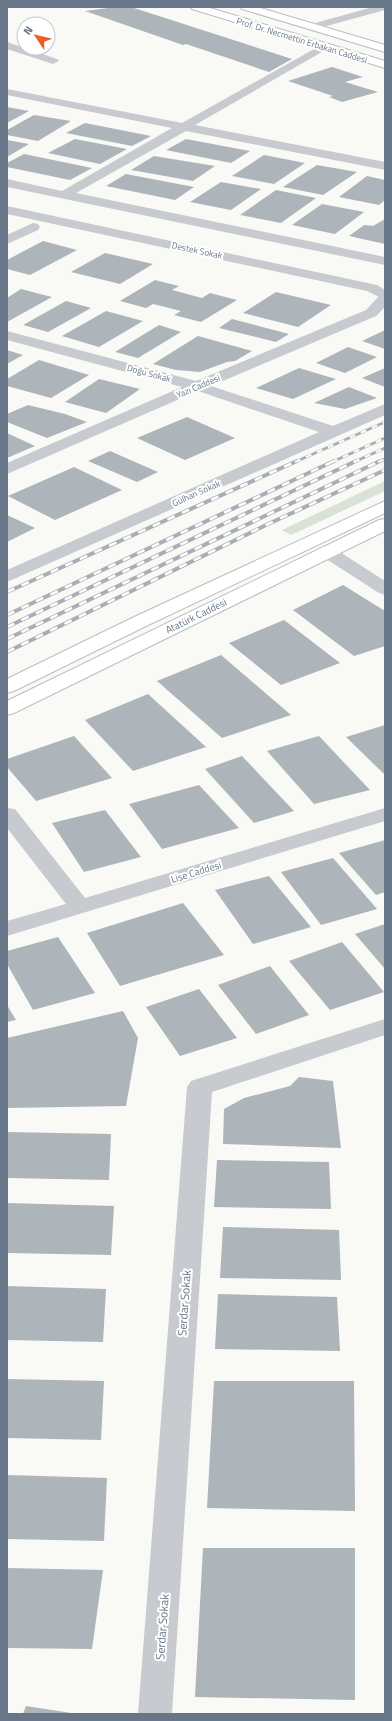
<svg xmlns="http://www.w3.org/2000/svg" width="392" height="1721" viewBox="0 0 392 1721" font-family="'Titillium Web',sans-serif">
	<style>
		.green { fill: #dae1d7 }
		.building { fill: #adb5bb }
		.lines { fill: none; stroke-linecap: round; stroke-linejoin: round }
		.secondary-casing { stroke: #b9bec3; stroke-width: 2 }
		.primary-casing { stroke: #babec2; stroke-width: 2 }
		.minor { fill: #c7cace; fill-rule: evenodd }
		.tertiary { fill: #c7cace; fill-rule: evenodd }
		.secondary { fill: #fff; fill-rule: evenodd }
		.primary { fill: #fff; fill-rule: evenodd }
		.rail-far1-casing { stroke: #a9aeb5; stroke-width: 3 }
		.rail-casing { stroke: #a9aeb5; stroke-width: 4 }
		.rail-far1 { stroke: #fff; stroke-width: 2; stroke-dasharray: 6; stroke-linecap: butt }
		.rail { stroke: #fff; stroke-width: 2.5; stroke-dasharray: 8; stroke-linecap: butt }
		.labels { text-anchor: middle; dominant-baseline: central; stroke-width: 4; stroke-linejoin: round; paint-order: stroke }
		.far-street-label { font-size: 9px; fill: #677789; stroke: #fff }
		.street-label { font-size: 10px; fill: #677789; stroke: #fff }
		.near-street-label { font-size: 12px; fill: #677789; stroke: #fff }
	</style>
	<rect width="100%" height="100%" fill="#f9f9f6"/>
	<path class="green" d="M 385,481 L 385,491 L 291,535 L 282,530 Z"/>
	<g class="building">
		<path d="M 116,7 L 131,7 L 292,59 L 269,72 L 186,44 L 183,45 L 85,11 Z"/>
		<path d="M 332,67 L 363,77 L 345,82 L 378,92 L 342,102 L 329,97 L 333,96 L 288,81 Z"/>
		<path d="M 7,107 L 29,111 L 7,123 Z"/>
		<path d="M 34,115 L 71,121 L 38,141 L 7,135 L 7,130 Z"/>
		<path d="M 85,123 L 151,136 L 132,146 L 66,133 Z"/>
		<path d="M 75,139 L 127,149 L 100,164 L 48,153 Z"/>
		<path d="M 186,139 L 250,151 L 231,163 L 166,150 Z"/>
		<path d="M 7,140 L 29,144 L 7,157 Z"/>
		<path d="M 24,154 L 92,168 L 70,180 L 7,167 L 7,163 Z"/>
		<path d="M 264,155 L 305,163 L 274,184 L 232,176 Z"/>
		<path d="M 154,156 L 215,166 L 193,181 L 131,170 Z"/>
		<path d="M 317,165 L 357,172 L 323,195 L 283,187 Z"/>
		<path d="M 126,174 L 194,187 L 175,200 L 106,186 Z"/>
		<path d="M 367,176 L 385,180 L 385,200 L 379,205 L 339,197 Z"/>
		<path d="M 221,182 L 261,189 L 231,210 L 190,202 Z"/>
		<path d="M 276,190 L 316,198 L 281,223 L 240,215 Z"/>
		<path d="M 322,204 L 364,212 L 335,234 L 292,225 Z"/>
		<path d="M 385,219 L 385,244 L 349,236 L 364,225 L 373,226 Z"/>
		<path d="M 43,241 L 77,250 L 30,275 L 7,269 L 7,260 Z"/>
		<path d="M 105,253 L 153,264 L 120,284 L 71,272 Z"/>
		<path d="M 155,280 L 179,286 L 172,290 L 202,298 L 210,293 L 237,300 L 201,322 L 174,315 L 181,311 L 153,304 L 146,308 L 120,301 Z"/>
		<path d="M 21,289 L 52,297 L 7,322 L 7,298 Z"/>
		<path d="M 276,292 L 331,305 L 298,327 L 243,313 Z"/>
		<path d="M 66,301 L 91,308 L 48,332 L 23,325 Z"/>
		<path d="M 106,311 L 143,321 L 99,347 L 62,336 Z"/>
		<path d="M 232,319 L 289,334 L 276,342 L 219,328 Z"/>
		<path d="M 159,325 L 181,332 L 138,358 L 115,352 Z"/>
		<path d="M 385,330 L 385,349 L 362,341 Z"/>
		<path d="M 198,336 L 252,351 L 235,361 L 227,362 L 200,372 L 176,370 L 153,364 Z"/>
		<path d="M 348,347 L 377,357 L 345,373 L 316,363 Z"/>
		<path d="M 7,350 L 23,355 L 7,364 Z"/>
		<path d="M 39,360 L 89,375 L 51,398 L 7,386 L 7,379 Z"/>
		<path d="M 299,368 L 336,379 L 293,399 L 256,388 Z"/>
		<path d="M 385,368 L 385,387 L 362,378 Z"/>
		<path d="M 99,379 L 140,389 L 106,413 L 65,402 Z"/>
		<path d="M 349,387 L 377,398 L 345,409 L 314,403 Z"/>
		<path d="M 28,405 L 65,414 L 87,422 L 47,438 L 7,422 L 7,414 Z"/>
		<path d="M 187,417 L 235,438 L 185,460 L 137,438 Z"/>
		<path d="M 7,433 L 35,446 L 7,458 Z"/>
		<path d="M 110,451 L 158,472 L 137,482 L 88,461 Z"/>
		<path d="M 74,467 L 122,490 L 55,520 L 8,496 Z"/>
		<path d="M 7,515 L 35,528 L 7,542 Z"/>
		<path d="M 343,585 L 385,611 L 385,646 L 354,656 L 293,610 Z"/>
		<path d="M 284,620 L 340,663 L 281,685 L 229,643 Z"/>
		<path d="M 221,655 L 291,715 L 222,738 L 157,681 Z"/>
		<path d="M 148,694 L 206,747 L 133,771 L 85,720 Z"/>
		<path d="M 385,725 L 385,775 L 346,737 Z"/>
		<path d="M 74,736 L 112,778 L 36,801 L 7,767 L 7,759 Z"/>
		<path d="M 319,736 L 370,790 L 314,804 L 267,751 Z"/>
		<path d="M 242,756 L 294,811 L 254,823 L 205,769 Z"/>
		<path d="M 199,785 L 239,828 L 162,849 L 129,804 Z"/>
		<path d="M 105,810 L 141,857 L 84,872 L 52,823 Z"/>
		<path d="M 385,840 L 385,892 L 376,895 L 339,853 Z"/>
		<path d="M 333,858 L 377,909 L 321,925 L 281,872 Z"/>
		<path d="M 269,876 L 311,927 L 253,944 L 215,890 Z"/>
		<path d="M 183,903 L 224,955 L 120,986 L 87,933 Z"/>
		<path d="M 385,924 L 385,969 L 355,934 Z"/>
		<path d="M 58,937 L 95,993 L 33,1010 L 7,964 L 7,951 Z"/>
		<path d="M 342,942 L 384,992 L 330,1010 L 289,961 Z"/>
		<path d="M 270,966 L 309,1015 L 256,1034 L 218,985 Z"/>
		<path d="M 199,989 L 237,1038 L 180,1056 L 146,1007 Z"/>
		<path d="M 7,1005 L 16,1020 L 7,1022 Z"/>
		<path d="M 123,1011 L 138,1038 L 126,1106 L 7,1108 L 7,1038 Z"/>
		<path d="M 299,1077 L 333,1081 L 341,1148 L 223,1144 L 224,1109 L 244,1098 L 290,1086 Z"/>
		<path d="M 7,1132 L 111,1134 L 109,1180 L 7,1178 Z"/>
		<path d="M 217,1160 L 329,1162 L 331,1209 L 214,1207 Z"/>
		<path d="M 7,1203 L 114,1206 L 111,1255 L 7,1253 Z"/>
		<path d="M 223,1227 L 339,1230 L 341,1280 L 220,1278 Z"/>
		<path d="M 7,1286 L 106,1289 L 103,1342 L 7,1340 Z"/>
		<path d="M 218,1294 L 337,1297 L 340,1351 L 215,1349 Z"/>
		<path d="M 7,1379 L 104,1381 L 101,1440 L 7,1438 Z"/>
		<path d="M 214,1381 L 354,1381 L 355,1511 L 207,1508 Z"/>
		<path d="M 7,1475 L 107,1478 L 104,1541 L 7,1539 Z"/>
		<path d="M 203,1548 L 355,1548 L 355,1700 L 195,1697 Z"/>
		<path d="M 7,1568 L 103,1570 L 92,1649 L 7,1648 Z"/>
		<path d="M 26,1706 L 71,1713 L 71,1714 L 23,1714 Z"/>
	</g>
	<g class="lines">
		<defs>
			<g id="secondary">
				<path d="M 191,7 L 207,7 L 385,61 L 385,68 L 192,9 Z"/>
				<path d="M 241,7 L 257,7 L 385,45 L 385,52 L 242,9 Z"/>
			</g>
			<g id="primary">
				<path d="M 385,501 L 385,513 L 146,626 L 14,691 L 7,693 L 7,679 L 132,618 Z"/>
				<path d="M 385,519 L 385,531 L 14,713 L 7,715 L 7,701 L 379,520 Z"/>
			</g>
		</defs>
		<use href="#secondary" class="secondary-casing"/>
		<use href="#primary" class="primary-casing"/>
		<g class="minor">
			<path d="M 373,7 L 385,7 L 385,10 L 312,30 L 307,27 L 308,25 Z"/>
			<path d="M 7,42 L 57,59 L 59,61 L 53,64 L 7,49 Z"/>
			<path d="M 323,44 L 327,45 L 329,47 L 327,49 L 195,125 L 385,162 L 385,170 L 186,131 L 76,193 L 385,257 L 385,265 L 7,187 L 7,179 L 62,191 L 172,128 L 7,95 L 7,89 L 182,123 Z"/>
			<path d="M 33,223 L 38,224 L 40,227 L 38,230 L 7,244 L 7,235 Z"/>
			<path d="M 385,294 L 385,307 L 376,316 L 211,386 L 333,426 L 385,404 L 385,415 L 7,582 L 7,570 L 319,432 L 198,391 L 7,474 L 7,463 L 182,387 L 7,340 L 7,331 L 196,381 L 366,310 L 380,295 Z"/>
			<path d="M 326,546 L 332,547 L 385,581 L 385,595 L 379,593 L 320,555 L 317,551 L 320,547 Z"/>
			<path d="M 7,808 L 15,809 L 85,898 L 385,808 L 385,821 L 7,936 L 7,921 L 66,904 L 7,828 Z"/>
			<path d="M 385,1019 L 385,1035 L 212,1092 L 172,1714 L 138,1714 L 187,1087 L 191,1081 Z"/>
		</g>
		<path class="tertiary" d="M 7,206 L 377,285 L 385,290 L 385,300 L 367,291 L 7,214 Z"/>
		<use href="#secondary" class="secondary"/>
		<use href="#primary" class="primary"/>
		<defs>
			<g id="rail-far1">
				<path d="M 295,462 L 385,422"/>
				<path d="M 332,462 L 385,438"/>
				<path d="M 354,462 L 385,448"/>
				<path d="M 378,462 L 385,459"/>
			</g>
			<g id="rail">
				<path d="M 7,592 L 297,461"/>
				<path d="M 7,615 L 334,461"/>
				<path d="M 7,627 L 356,461"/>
				<path d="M 7,639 L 380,461"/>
				<path d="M 7,652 L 266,525 L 385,470"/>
			</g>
		</defs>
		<use href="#rail-far1" class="rail-far1-casing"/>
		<use href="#rail" class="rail-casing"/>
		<use href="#rail-far1" class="rail-far1"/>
		<use href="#rail" class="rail"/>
	</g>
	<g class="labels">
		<g class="far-street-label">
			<text transform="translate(302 40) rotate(17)">Prof. Dr. Necmettin Erbakan Caddesi</text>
			<text transform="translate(197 250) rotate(12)">Destek Sokak</text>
			<text transform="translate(149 373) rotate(15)">Doğu Sokak</text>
			<text transform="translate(198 386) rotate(-23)">Yazı Caddesi</text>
			<text transform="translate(196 493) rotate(-24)">Gülhan Sokak</text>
		</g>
		<g class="street-label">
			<text transform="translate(196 616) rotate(-26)">Atatürk Caddesi</text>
			<text transform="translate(196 872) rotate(-17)">Lise Caddesi</text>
		</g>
		<g class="near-street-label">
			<text transform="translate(184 1303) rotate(-86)">Serdar Sokak</text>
			<text transform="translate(162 1627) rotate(-86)">Serdar Sokak</text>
		</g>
	</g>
	<rect width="392" height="1721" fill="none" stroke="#677789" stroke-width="16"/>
	<g transform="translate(36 36) rotate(305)"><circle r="19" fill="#ffffff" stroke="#c2c9d0"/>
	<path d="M0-3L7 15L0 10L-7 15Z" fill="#eb5f25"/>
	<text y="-6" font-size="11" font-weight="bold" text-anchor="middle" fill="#677789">N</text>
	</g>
</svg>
